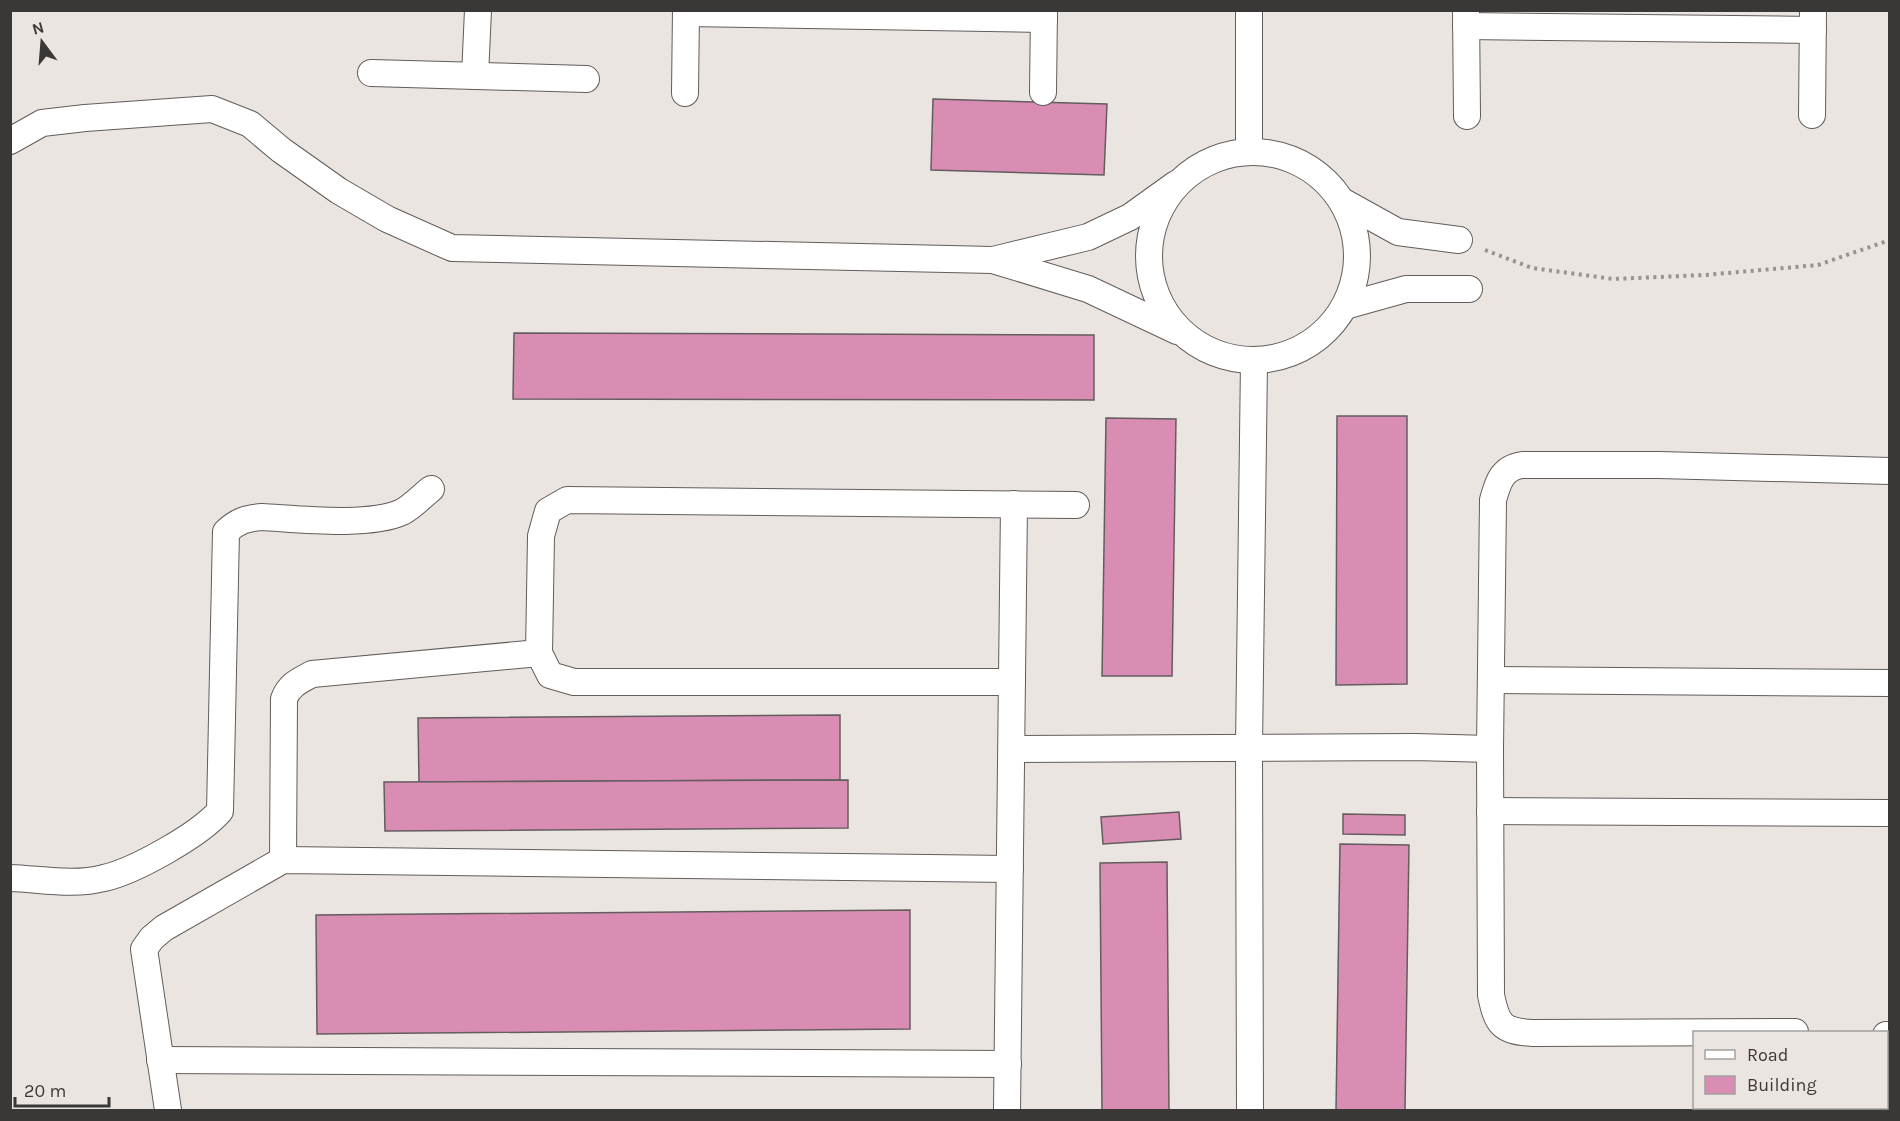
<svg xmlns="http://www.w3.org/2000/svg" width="1900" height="1121" viewBox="0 0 1900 1121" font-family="Karla,sans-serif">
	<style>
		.building { fill: #d98db2; stroke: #635d60; stroke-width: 1.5 }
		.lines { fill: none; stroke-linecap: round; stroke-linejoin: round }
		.minor-casing { stroke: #625c5a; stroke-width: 28 }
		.path { stroke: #979391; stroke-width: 4; stroke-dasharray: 3 4.5; stroke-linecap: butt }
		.minor { stroke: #fff; stroke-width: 26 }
	</style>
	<rect width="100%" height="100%" fill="#ebe5e2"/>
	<g class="building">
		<path d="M 933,99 L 1107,104 L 1104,175 L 931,170 Z"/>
		<path d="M 514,333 L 1094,335 L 1094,400 L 513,399 Z"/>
		<path d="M 1337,416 L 1407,416 L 1407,684 L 1336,685 Z"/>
		<path d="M 1106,418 L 1176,419 L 1172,676 L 1102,676 Z"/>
		<path d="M 840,715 L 840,780 L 419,782 L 418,718 Z"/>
		<path d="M 848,780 L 848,828 L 385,831 L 384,782 Z"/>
		<path d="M 1179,812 L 1181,839 L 1103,844 L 1101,817 Z"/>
		<path d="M 1343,814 L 1405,815 L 1405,835 L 1343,834 Z"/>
		<path d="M 1340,844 L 1409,845 L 1405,1110 L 1336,1110 Z"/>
		<path d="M 1167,862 L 1169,1110 L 1102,1110 L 1100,863 Z"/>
		<path d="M 910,910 L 910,1029 L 317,1034 L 316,915 Z"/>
	</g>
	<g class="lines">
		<defs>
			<g id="minor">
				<path d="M 1249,10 L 1249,151"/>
				<path d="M 1466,10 L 1467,116"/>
				<path d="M 686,13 L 1044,19"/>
				<path d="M 1466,26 L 1813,30"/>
				<path d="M 371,73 L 586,79"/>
				<path d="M 475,76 L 478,10"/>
				<path d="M 1043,92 L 1044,10"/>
				<path d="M 685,93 L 686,10"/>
				<path d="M 1812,115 L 1813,10"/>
				<path d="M 10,141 L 42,123 L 85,118 L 212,109 L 250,124 L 281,150 L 339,191 L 387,219 L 452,248 L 993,260 L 1088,237 L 1130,217 L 1176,184"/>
				<circle cx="1253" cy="256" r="104"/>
				<path d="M 1342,201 L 1398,232 L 1459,240"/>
				<path d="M 993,260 L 1088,289 L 1177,331"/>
				<path d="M 1345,306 L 1406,289 L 1469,289"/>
				<path d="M 1491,680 L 1890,683"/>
				<path d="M 1012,682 L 574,682 L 550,675 L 539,653 L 541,536 L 548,511 L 567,500 L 1076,505"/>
				<path d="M 1012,749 L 1415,747 L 1490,749"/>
				<path d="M 1490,811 L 1890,813"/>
				<path d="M 283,860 L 284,699 C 289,685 299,681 312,674 L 539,653"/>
				<path d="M 10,878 C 40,879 74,886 104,878 C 135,871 199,835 220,811 L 226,532 C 237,521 247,518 262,517 C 299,519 369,527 402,512 C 412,507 422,496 431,489"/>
				<path d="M 1795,1032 L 1532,1033 C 1501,1031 1497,1024 1491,995 L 1490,749 L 1493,500 C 1498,482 1502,468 1522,465 L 1659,465 L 1890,471"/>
				<path d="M 1886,1035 L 1890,1035"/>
				<path d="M 160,1060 L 1008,1064"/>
				<path d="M 168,1110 L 144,949 L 152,938 L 164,928 L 283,860 L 1010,869"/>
				<path d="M 1007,1110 L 1014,504"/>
				<path d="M 1250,1110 L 1249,748 L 1254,361"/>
			</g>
		</defs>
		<use href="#minor" class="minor-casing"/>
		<path class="path" d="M 1485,250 L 1532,268 L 1613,279 L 1705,275 L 1818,265 L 1890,240"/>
		<use href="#minor" class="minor"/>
	</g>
	<rect width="1900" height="1121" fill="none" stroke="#3a3837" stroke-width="24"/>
	<rect x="1693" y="1031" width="195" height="78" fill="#ebe5e2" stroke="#a4a09e" stroke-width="1.5"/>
	<rect x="1705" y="1050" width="30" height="9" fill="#ffffff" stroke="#a4a09e" stroke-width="1.5"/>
	<text x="1747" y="1061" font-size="18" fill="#3a3837">Road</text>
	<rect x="1705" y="1076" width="30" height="18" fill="#d98db2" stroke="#a4a09e" stroke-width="1.5"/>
	<text x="1747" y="1091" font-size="18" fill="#3a3837">Building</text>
	<g transform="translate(42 42) rotate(344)" stroke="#ebe5e2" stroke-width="4.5" paint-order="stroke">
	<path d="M0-4.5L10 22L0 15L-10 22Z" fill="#3a3837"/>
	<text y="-9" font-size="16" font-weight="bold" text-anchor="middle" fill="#3a3837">N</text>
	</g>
	<path d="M15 1097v9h94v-9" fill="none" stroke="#3a3837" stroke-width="3"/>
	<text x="24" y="1097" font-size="18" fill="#3a3837" stroke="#ebe5e2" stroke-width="4.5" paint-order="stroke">20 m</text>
</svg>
